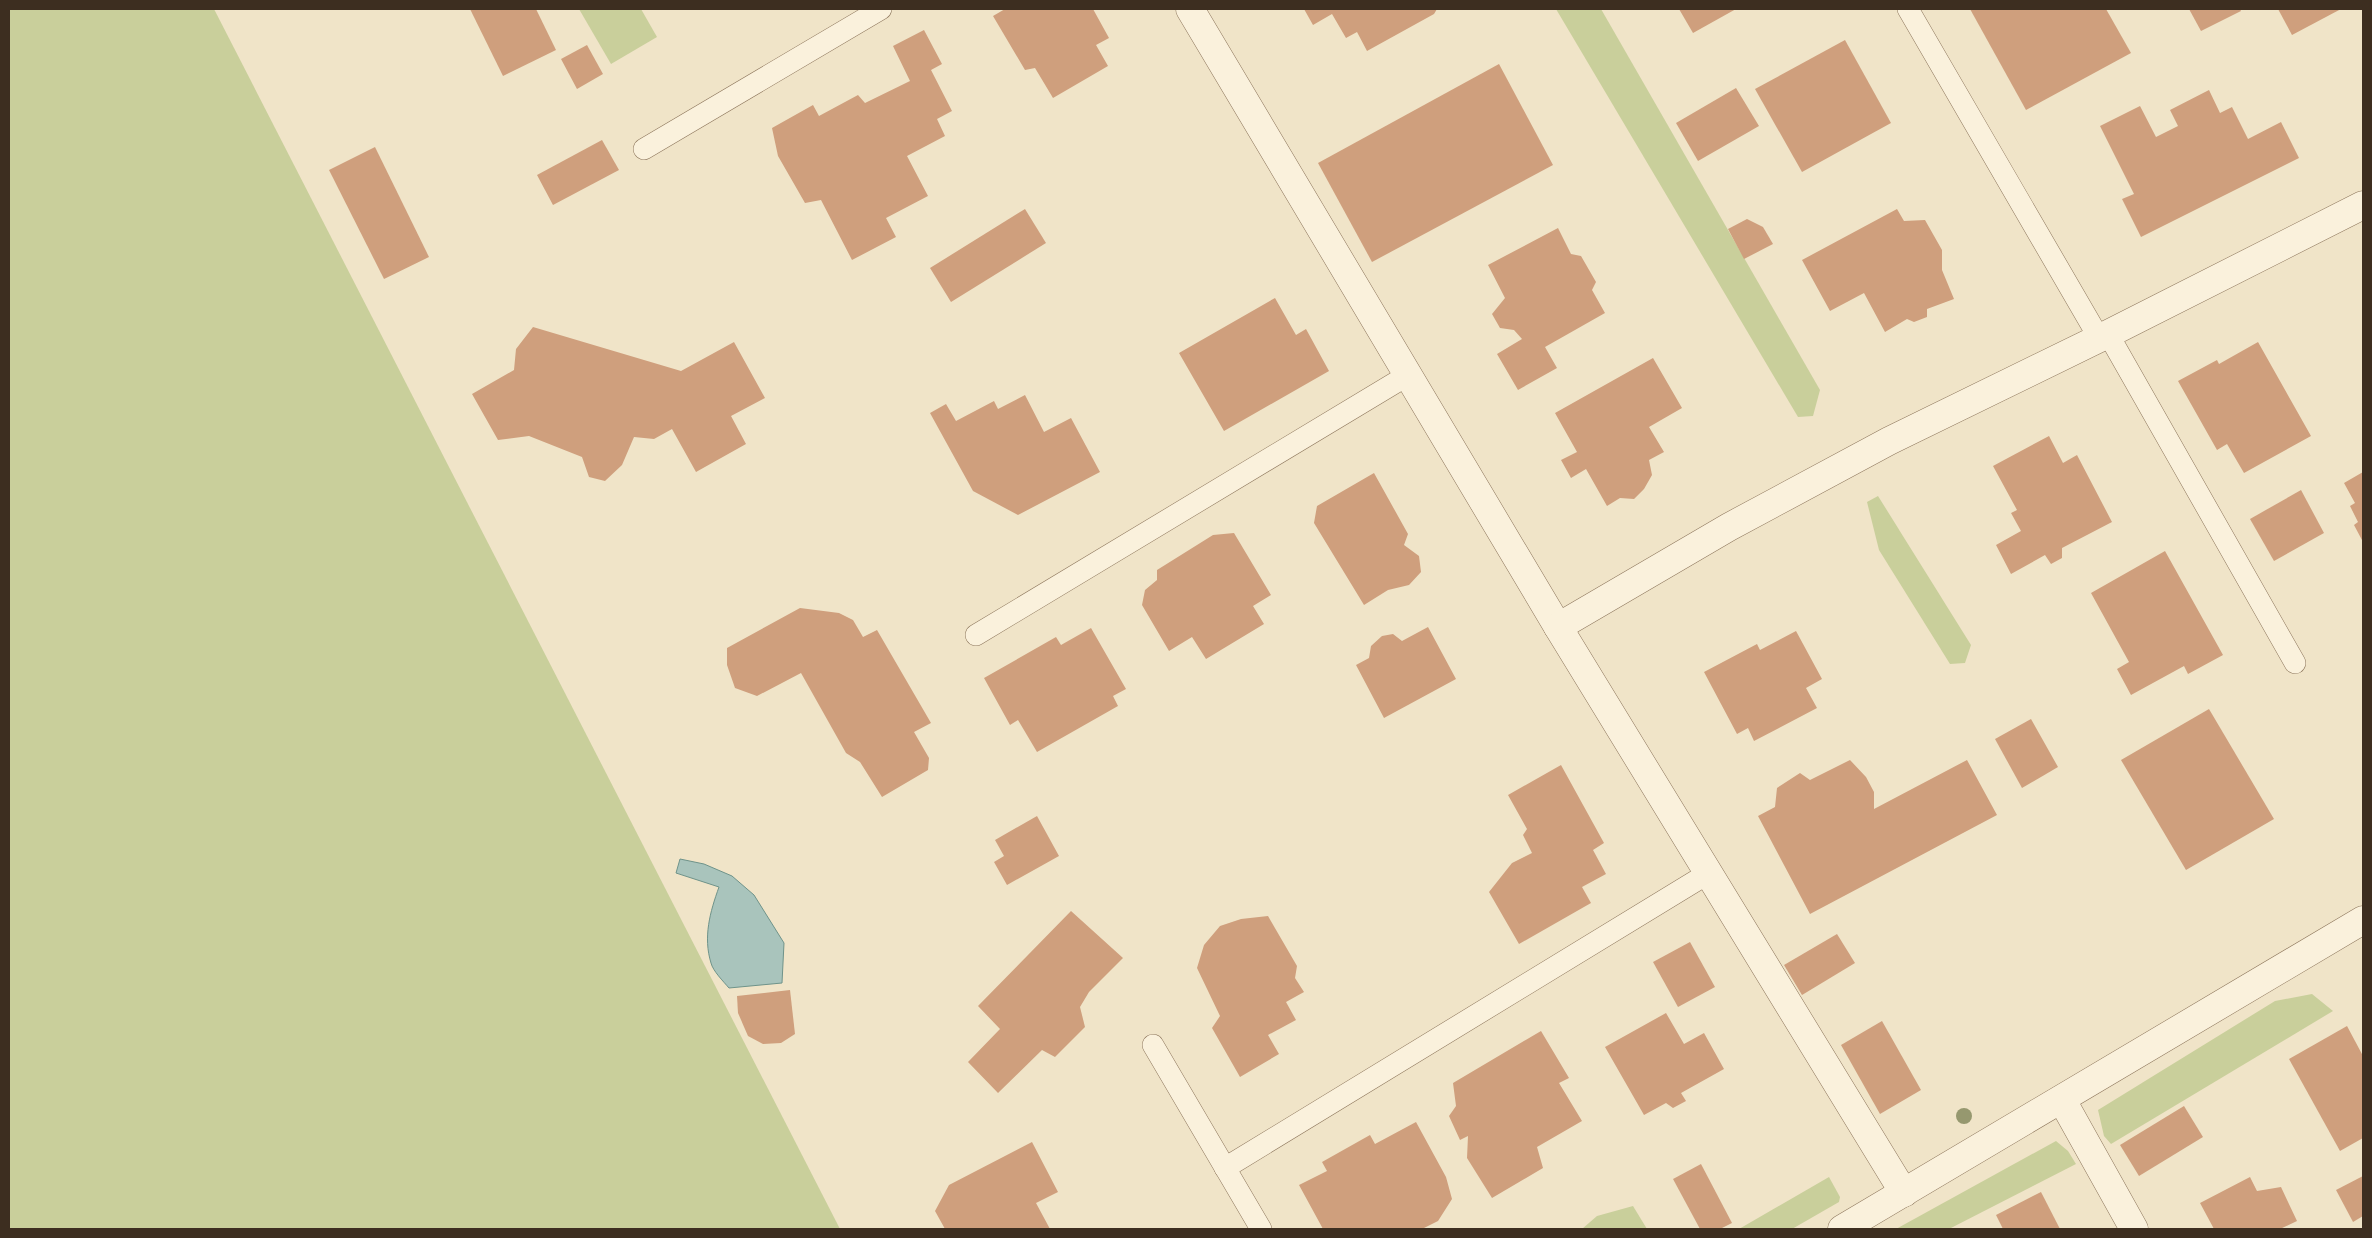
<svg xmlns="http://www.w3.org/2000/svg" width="2372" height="1238" viewBox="0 0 2372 1238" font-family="'IBM Plex Serif',serif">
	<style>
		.green { fill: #c9cf9b }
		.water { fill: #a9c4bc; stroke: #6f938a }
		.building { fill: #cf9f7d }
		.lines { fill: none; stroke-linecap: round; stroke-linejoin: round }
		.service-casing { stroke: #8d765c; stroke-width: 22 }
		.minor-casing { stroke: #8d765c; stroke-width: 29 }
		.tertiary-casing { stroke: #8d765c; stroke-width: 29 }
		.service { stroke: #faf1dc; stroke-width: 21 }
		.minor { stroke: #faf1dc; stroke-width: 28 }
		.tertiary { stroke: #faf1dc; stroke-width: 28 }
		.tree { fill: #96986f }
	</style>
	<rect width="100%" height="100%" fill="#f0e4c8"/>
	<g class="green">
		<path d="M 9,9 L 214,9 L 840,1229 L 9,1229 Z"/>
		<path d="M 579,9 L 641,9 L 657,37 L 611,64 Z"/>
		<path d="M 1556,9 L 1601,9 L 1820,390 L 1813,416 L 1798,417 Z"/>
		<path d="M 1878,496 L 1971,645 L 1965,663 L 1950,664 L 1879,550 L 1867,502 Z"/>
		<path d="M 2312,994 L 2333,1011 L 2111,1144 L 2104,1136 L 2098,1110 L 2275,1001 Z"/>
		<path d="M 2056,1141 L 2068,1151 L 2076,1164 L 1949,1229 L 1896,1229 Z"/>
		<path d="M 1829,1177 L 1840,1197 L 1839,1202 L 1792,1229 L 1739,1229 Z"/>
		<path d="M 1633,1206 L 1647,1229 L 1582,1229 L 1597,1216 Z"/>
	</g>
	<path class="water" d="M 680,859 L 704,864 L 732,876 L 754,895 L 784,943 L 782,983 L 729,988 C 723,981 713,971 711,963 C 703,937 710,912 719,887 L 676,873 Z"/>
	<g class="building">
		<path d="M 470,9 L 536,9 L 556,50 L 503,76 Z"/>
		<path d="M 1005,9 L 1093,9 L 1109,38 L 1096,45 L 1108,66 L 1053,98 L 1035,68 L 1025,70 L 993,16 Z"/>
		<path d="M 1304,9 L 1437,9 L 1434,14 L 1367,51 L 1357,32 L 1346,38 L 1332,14 L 1313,25 Z"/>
		<path d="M 1679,9 L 1736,9 L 1693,33 Z"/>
		<path d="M 1970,9 L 2106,9 L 2131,53 L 2026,110 Z"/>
		<path d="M 2189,9 L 2240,9 L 2241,11 L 2201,31 Z"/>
		<path d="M 2278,9 L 2341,9 L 2292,35 Z"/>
		<path d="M 924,30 L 942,64 L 931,70 L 952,111 L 937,119 L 945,136 L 907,156 L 928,196 L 886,218 L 896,237 L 852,260 L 821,200 L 805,203 L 778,156 L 772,128 L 813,105 L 819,116 L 858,95 L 865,103 L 910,81 L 893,46 Z"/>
		<path d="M 1845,40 L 1891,123 L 1802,172 L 1755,89 Z"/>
		<path d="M 587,45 L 603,74 L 577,89 L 561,59 Z"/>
		<path d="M 1499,64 L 1553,165 L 1372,262 L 1318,163 Z"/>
		<path d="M 1736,88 L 1759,126 L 1698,161 L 1676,123 Z"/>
		<path d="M 2209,90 L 2220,113 L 2232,107 L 2248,139 L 2281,122 L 2299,158 L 2141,237 L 2122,199 L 2134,194 L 2100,126 L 2140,106 L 2156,137 L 2178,126 L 2170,110 Z"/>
		<path d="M 602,140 L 619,170 L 553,205 L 537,175 Z"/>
		<path d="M 375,147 L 429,257 L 384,279 L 329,170 Z"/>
		<path d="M 1025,209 L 1046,243 L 951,302 L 930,268 Z"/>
		<path d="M 1897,209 L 1904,221 L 1925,220 L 1942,250 L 1942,270 L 1954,299 L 1927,309 L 1927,317 L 1914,322 L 1907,319 L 1885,332 L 1864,293 L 1830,311 L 1802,260 Z"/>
		<path d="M 1747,219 L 1763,227 L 1773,244 L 1744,259 L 1728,229 Z"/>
		<path d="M 1558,228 L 1571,254 L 1581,256 L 1596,282 L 1592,290 L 1605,313 L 1545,347 L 1557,368 L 1518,390 L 1497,354 L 1522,339 L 1514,330 L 1500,328 L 1492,314 L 1505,298 L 1488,265 Z"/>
		<path d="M 1275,298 L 1296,335 L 1306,329 L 1329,371 L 1224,431 L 1179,353 Z"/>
		<path d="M 533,327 L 681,371 L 734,342 L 765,398 L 731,416 L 746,444 L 696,472 L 672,429 L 654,439 L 634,437 L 622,465 L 605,481 L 589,477 L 582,457 L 529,436 L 498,440 L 472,394 L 514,370 L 516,349 Z"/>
		<path d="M 2258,342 L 2311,436 L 2244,473 L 2227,444 L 2217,450 L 2178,381 L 2217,360 L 2219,364 Z"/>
		<path d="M 1653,358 L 1682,408 L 1649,427 L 1664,452 L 1649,460 L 1652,475 L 1644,489 L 1634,499 L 1620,498 L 1607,506 L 1586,469 L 1571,478 L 1561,460 L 1577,452 L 1555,413 Z"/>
		<path d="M 1025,395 L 1044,432 L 1071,418 L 1100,472 L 1018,515 L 973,491 L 930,413 L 946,404 L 956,421 L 994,401 L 998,409 Z"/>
		<path d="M 2049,436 L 2063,463 L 2077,455 L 2112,522 L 2062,548 L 2062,558 L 2051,564 L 2045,555 L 2011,574 L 1996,545 L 2021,531 L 2011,513 L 2017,510 L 1993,466 Z"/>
		<path d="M 2363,472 L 2363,542 L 2354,525 L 2358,522 L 2350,506 L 2355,503 L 2344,483 Z"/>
		<path d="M 1374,473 L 1408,534 L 1404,545 L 1419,556 L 1421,572 L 1409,585 L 1388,590 L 1364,605 L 1314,523 L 1317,506 Z"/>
		<path d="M 2301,490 L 2324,533 L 2274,561 L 2250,519 Z"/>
		<path d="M 1234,533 L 1271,595 L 1253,606 L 1264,624 L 1206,659 L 1192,637 L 1169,651 L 1142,605 L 1145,590 L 1157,580 L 1157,570 L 1213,535 Z"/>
		<path d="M 2165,551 L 2223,655 L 2188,674 L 2184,666 L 2131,695 L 2117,669 L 2129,662 L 2091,593 Z"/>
		<path d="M 800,608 L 839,613 L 853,620 L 863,637 L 877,630 L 931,723 L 914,732 L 929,758 L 928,770 L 882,797 L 860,762 L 846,753 L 801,673 L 757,696 L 735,688 L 727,665 L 727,648 Z"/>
		<path d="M 1428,627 L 1456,679 L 1384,718 L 1356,665 L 1369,658 L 1371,646 L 1382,636 L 1393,634 L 1402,641 Z"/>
		<path d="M 1091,628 L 1126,689 L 1113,696 L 1118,706 L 1037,752 L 1018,720 L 1010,725 L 984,678 L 1056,637 L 1061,645 Z"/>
		<path d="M 1796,631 L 1822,679 L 1806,688 L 1817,708 L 1754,741 L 1748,728 L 1737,734 L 1704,672 L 1757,644 L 1760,650 Z"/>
		<path d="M 2209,709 L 2274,819 L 2186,870 L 2121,760 Z"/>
		<path d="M 2031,719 L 2058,767 L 2022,788 L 1995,739 Z"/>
		<path d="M 1850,760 L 1866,777 L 1874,792 L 1874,809 L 1967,760 L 1997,815 L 1810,914 L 1758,816 L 1775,807 L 1777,788 L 1800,773 L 1810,780 Z"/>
		<path d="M 1561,765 L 1604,843 L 1593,850 L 1606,874 L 1582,887 L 1591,903 L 1519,944 L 1489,892 L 1512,863 L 1532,853 L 1523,835 L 1527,829 L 1508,795 Z"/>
		<path d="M 1037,816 L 1059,856 L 1007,885 L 994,862 L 1004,856 L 995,840 Z"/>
		<path d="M 1071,911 L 1123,958 L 1089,992 L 1080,1007 L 1085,1027 L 1055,1057 L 1042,1050 L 998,1093 L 968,1062 L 1000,1029 L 978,1006 Z"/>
		<path d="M 1268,916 L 1297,966 L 1295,978 L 1304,992 L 1286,1002 L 1296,1020 L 1268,1035 L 1279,1054 L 1240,1077 L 1212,1028 L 1220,1016 L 1197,968 L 1204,945 L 1220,926 L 1241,919 Z"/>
		<path d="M 1837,934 L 1855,963 L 1802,995 L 1784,965 Z"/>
		<path d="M 1690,942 L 1715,987 L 1678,1007 L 1653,962 Z"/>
		<path d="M 790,990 L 795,1034 L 781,1043 L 763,1044 L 748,1036 L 738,1013 L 737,996 Z"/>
		<path d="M 1666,1013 L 1684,1044 L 1704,1033 L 1724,1069 L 1681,1093 L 1686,1101 L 1673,1108 L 1666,1103 L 1644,1115 L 1605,1047 Z"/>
		<path d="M 1882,1021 L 1921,1090 L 1880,1114 L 1841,1045 Z"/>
		<path d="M 2347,1026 L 2363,1056 L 2363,1138 L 2340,1151 L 2289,1059 Z"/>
		<path d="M 1541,1031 L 1569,1078 L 1559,1083 L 1582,1121 L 1537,1147 L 1543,1168 L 1492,1198 L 1467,1158 L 1468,1136 L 1460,1140 L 1449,1116 L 1456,1106 L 1453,1083 Z"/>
		<path d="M 2184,1106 L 2203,1137 L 2139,1176 L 2120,1145 Z"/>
		<path d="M 1416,1122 L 1446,1177 L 1452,1199 L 1438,1221 L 1422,1229 L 1323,1229 L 1299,1185 L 1327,1171 L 1322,1162 L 1370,1135 L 1375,1144 Z"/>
		<path d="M 1032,1142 L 1058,1192 L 1036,1203 L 1050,1229 L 945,1229 L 935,1211 L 949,1185 Z"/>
		<path d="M 1701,1164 L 1732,1223 L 1720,1229 L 1700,1229 L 1673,1179 Z"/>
		<path d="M 2363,1176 L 2363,1216 L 2353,1222 L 2336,1190 Z"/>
		<path d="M 2250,1177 L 2257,1191 L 2281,1187 L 2297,1221 L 2280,1229 L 2214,1229 L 2200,1203 Z"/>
		<path d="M 2041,1192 L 2060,1229 L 2003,1229 L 1996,1215 Z"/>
	</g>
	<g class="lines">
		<defs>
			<g id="service">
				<path d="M 1908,9 L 2099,338"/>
				<path d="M 644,149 L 881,9"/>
				<path d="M 2108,334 L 2295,663"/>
				<path d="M 976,635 L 1408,375"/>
				<path d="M 1153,1045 L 1261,1229"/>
				<path d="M 1225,1168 L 1707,874"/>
			</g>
			<g id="minor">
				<path d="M 1190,9 L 1558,627 L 1904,1193"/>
				<path d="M 1558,627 L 1729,527 L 1889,441 L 2108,334 L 2363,205"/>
				<path d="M 2062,1100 L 2134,1229"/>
			</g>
			<path id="tertiary" d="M 1842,1229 L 2363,920"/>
		</defs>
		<use href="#service" class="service-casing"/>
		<use href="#minor" class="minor-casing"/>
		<use href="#tertiary" class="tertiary-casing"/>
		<use href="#service" class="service"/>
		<use href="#minor" class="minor"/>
		<use href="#tertiary" class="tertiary"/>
	</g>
	<circle class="tree" cx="1964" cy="1116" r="8"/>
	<rect width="2372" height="1238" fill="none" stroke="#3d2e20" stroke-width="20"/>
</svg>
